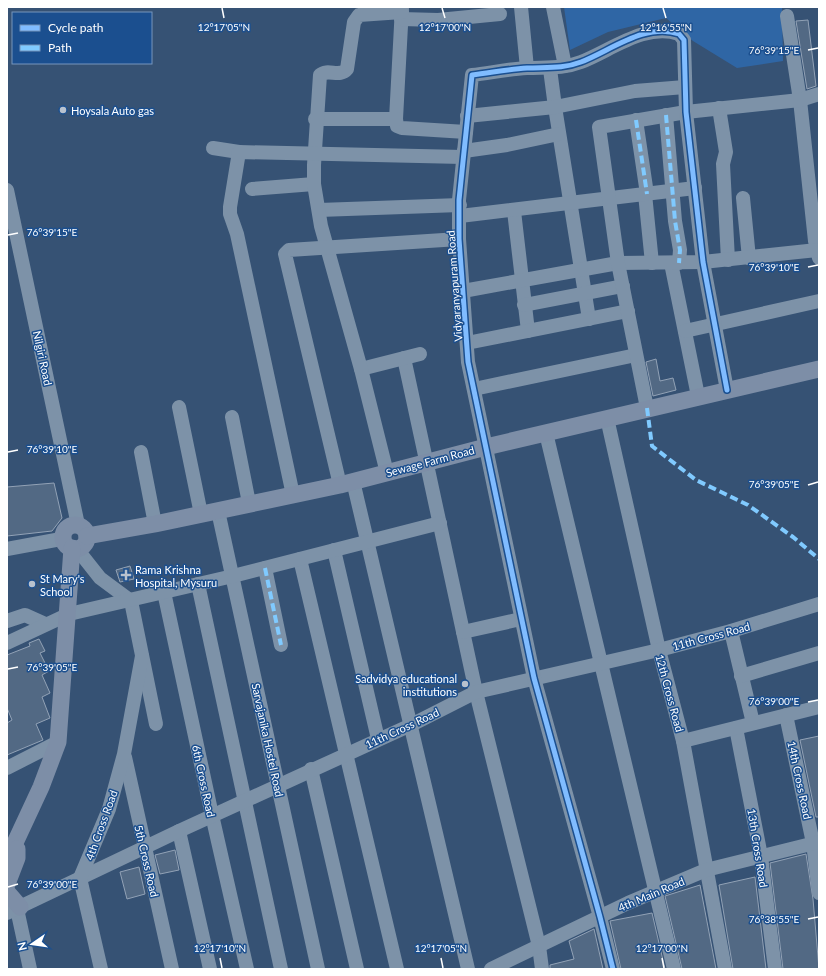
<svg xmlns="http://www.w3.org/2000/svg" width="826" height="976" viewBox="0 0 826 976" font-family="Lato,sans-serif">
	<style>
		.green { fill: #2f66a5 }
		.building { fill: #526984; stroke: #92a2b6 }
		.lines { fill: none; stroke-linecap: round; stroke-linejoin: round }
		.minor { stroke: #7d92a8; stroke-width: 14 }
		.major { stroke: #7d8ea7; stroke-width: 17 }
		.quiet { stroke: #80caff; stroke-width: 4; stroke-dasharray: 8 4; stroke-linecap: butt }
		.cycleway-casing { stroke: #1b4f8f; stroke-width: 8 }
		.cycleway { stroke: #80bcff; stroke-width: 5 }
		.ticks { fill: none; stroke: #fff; stroke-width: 1.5 }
		.poi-dot { fill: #b9c2ce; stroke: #1b4f8f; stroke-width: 1.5 }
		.labels { text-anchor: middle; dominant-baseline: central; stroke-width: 3; stroke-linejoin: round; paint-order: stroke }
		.poi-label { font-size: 11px; fill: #fff; stroke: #1b4f8f; text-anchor: start }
		.street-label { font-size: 11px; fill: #fff; stroke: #1b4f8f }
		.ticks-label { font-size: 10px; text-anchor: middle; fill: #fff; stroke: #1b4f8f; stroke-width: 3; stroke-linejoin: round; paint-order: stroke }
	</style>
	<rect width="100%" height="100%" fill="#365274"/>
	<path class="green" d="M 564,7 L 782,7 L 783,61 L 737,68 L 693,41 L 666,18 L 608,32 L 570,50 Z"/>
	<g class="building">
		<path d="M 808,20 L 816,86 L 807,89 L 796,21 Z"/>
		<path d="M 656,359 L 660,381 L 673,378 L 676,390 L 653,396 L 646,362 Z"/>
		<path d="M 54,483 L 62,518 L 52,531 L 7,536 L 7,487 Z"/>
		<path d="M 130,566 L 134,579 L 120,582 L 116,570 Z"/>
		<path d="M 39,639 L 45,651 L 40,653 L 49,671 L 42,675 L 50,693 L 42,697 L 50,718 L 36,724 L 43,740 L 7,755 L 7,723 L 12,720 L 7,708 L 7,655 L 30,646 L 29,643 Z"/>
		<path d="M 819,736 L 819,817 L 816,817 L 800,740 Z"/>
		<path d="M 175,850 L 179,870 L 160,874 L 155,855 Z"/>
		<path d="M 806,854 L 813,899 L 819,969 L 783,969 L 770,863 Z"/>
		<path d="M 139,867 L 145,894 L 127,899 L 120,872 Z"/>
		<path d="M 755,877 L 766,969 L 733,969 L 719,885 Z"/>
		<path d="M 700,885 L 716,969 L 682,969 L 665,896 Z"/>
		<path d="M 652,913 L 665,969 L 621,969 L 610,921 Z"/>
		<path d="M 594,929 L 603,969 L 550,969 L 550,965 L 574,959 L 569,941 Z"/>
	</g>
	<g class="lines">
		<g class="minor">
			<path d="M 402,7 L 396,119 L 397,126 L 402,128 L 466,132"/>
			<path d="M 521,7 L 527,68"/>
			<path d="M 553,7 L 565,66"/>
			<path d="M 787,16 L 800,100 L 815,241 L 819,258"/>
			<path d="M 401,19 L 438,20 L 500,14"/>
			<path d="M 550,69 L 555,107 L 589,319"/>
			<path d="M 719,108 L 726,152 L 723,164 L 728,260"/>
			<path d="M 666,115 L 675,221 L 680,250 L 679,263"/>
			<path d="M 467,116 L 555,107 L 635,91 L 685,87"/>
			<path d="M 315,119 L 396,119"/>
			<path d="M 636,120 L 647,194"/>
			<path d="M 213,148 L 239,152"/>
			<path d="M 464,151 L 507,145 L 559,134"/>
			<path d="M 252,189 L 314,184"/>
			<path d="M 7,190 L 78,525"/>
			<path d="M 645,194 L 652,263"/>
			<path d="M 743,198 L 749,258"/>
			<path d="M 319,210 L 460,205"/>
			<path d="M 514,211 L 528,331"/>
			<path d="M 460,216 L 695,188"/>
			<path d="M 671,263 L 698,396"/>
			<path d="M 463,291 L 618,263 L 703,262 L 817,250"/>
			<path d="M 524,305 L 623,286"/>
			<path d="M 685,331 L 819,301"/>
			<path d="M 467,343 L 628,311"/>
			<path d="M 404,358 L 476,692 L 539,946 L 542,969"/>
			<path d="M 361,369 L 420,354"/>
			<path d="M 474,389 L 636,355"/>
			<path d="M 179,407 L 201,514"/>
			<path d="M 647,408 L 618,263 L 599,127 L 686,112 L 800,100 L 819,94"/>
			<path d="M 232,417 L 249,503"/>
			<path d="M 607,418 L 659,650 L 683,741 L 725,969"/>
			<path d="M 546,433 L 674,969"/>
			<path d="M 141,452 L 155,524"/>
			<path d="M 387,473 L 361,369 L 321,226 L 314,184 L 314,165 L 320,75 C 328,68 340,78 347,69 L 354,22 L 359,15 L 402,12"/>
			<path d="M 353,481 L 468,969"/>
			<path d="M 340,485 L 285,254 L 289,250 L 459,239"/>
			<path d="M 293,495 L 237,234 L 230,214 L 230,207 L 239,152 L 463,157"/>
			<path d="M 218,511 L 318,969"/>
			<path d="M 7,549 L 61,539 L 64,536"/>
			<path d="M 77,549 L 100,578 L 131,601 L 156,724"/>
			<path d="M 334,550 L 378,739"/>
			<path d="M 300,559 L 397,969"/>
			<path d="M 265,568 L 281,645"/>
			<path d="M 198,584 L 281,969"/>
			<path d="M 164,592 L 212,815 L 247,969"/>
			<path d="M 7,621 L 25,615 L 45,624"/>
			<path d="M 731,631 L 753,723"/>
			<path d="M 463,632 L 521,619"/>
			<path d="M 7,643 L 69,614 L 233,576 L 440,523"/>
			<path d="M 741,676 L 819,653"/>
			<path d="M 786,715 L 813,843 L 819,893"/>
			<path d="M 736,728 L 761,856 L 775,969"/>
			<path d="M 683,741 L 819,707"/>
			<path d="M 125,757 L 172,969"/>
			<path d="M 7,768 L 58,742"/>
			<path d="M 311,769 L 357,969"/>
			<path d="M 179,831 L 210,969"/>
			<path d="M 17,909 L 30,969"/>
			<path d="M 7,913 L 179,831 L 411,725 L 476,692 L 659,650 L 731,631 L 819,604"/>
			<path d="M 101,969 L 80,878 L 109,809 L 124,754 L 142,656"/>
			<path d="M 491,969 L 628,903 L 706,870 L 819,842"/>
			<path d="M 613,969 L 600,917 L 534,678 L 468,362 L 459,239 L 459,200 L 472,75 C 490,73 508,69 527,68 C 546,67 563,69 581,62 C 610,51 646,22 679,34 L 684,40 L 686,112 L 703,262 L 727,390"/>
		</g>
		<g class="major">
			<circle cx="75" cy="537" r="12"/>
			<path d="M 87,536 L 155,524 L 340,485 L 486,447 L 819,369"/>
			<path d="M 7,860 L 41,787 L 58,742 L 72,548"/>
			<path d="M 7,884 L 17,858 L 17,849"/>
			<path d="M 7,892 L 20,907"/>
		</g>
		<g class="quiet">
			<path d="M 666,115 L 675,221 L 680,250 L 679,263"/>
			<path d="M 636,120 L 647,194"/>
			<path d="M 647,408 L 652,446 L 696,480 L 748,505 L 793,537 L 819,559"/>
			<path d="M 265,568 L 281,645"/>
		</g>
		<defs>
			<path id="cycleway" d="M 613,969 L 600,917 L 534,678 L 468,362 L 459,239 L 459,200 L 472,75 C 490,73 508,69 527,68 C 546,67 563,69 581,62 C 610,51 646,22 679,34 L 684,40 L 686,112 L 703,262 L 727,390"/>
		</defs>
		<use href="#cycleway" class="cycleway-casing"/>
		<use href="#cycleway" class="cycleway"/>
	</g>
	<path class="ticks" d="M 222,8 L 224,18M 442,8 L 445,18M 663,8 L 666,18M 808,50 L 818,48M 8,235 L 18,233M 808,267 L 818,265M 8,452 L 18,450M 808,485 L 818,482M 8,669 L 18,667M 808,702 L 818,700M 8,887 L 18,884M 808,919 L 818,917M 220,958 L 222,968M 441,958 L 443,968M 662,958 L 664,968"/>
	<g class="poi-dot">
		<circle cx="63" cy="110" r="4"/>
		<path d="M124 569h4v4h4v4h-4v4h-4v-4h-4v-4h4z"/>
		<circle cx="32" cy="584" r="4"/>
		<circle cx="465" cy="684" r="4"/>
	</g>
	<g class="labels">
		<g class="poi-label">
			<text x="71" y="110">Hoysala Auto gas</text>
			<text x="135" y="569">Rama Krishna<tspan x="135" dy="13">Hospital, Mysuru</tspan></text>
			<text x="40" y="578">St Mary's<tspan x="40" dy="13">School</tspan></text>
			<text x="457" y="678" text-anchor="end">Sadvidya educational<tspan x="457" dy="13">institutions</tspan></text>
		</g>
		<g class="street-label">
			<text transform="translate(454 286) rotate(-94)">Vidyaranyapuram Road</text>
			<text transform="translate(43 358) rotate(78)">Nilgiri Road</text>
			<text transform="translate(430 461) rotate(-15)">Sewage Farm Road</text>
			<text transform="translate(711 636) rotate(-15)">11th Cross Road</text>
			<text transform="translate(670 693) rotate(75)">12th Cross Road</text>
			<text transform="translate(402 728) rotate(-25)">11th Cross Road</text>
			<text transform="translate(268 740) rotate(78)">Sarvajanika Hostel Road</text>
			<text transform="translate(800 780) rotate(78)">14th Cross Road</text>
			<text transform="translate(204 781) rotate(78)">6th Cross Road</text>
			<text transform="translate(101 825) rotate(-70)">4th Cross Road</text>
			<text transform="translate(758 848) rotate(81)">13th Cross Road</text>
			<text transform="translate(147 861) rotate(77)">5th Cross Road</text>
			<text transform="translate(651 894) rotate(-23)">4th Main Road</text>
		</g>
	</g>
	<g class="ticks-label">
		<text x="224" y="31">12°17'05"N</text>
		<text x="445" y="31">12°17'00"N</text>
		<text x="666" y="31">12°16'55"N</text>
		<text x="774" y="54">76°39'15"E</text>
		<text x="52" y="236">76°39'15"E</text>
		<text x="774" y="271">76°39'10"E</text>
		<text x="52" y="453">76°39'10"E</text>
		<text x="774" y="488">76°39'05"E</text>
		<text x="52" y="671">76°39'05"E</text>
		<text x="774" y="705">76°39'00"E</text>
		<text x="52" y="888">76°39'00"E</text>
		<text x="774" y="923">76°38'55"E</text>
		<text x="220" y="952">12°17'10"N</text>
		<text x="441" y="952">12°17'05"N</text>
		<text x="662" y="952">12°17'00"N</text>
	</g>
	<rect width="826" height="976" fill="none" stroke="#ffffff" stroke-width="16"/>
	<rect x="12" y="12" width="140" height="52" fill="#1b4f8f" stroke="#7695bc"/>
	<rect x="20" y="25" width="20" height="6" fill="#80bcff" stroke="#7695bc"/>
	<text x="48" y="32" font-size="12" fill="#ffffff">Cycle path</text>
	<rect x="20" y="45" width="20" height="6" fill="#80caff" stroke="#7695bc"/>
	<text x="48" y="52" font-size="12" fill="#ffffff">Path</text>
	<g transform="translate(32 944) rotate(257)" stroke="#1b4f8f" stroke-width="3" paint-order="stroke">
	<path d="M0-3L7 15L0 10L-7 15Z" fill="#ffffff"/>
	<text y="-6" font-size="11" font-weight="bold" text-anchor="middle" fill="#ffffff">N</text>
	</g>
</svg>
